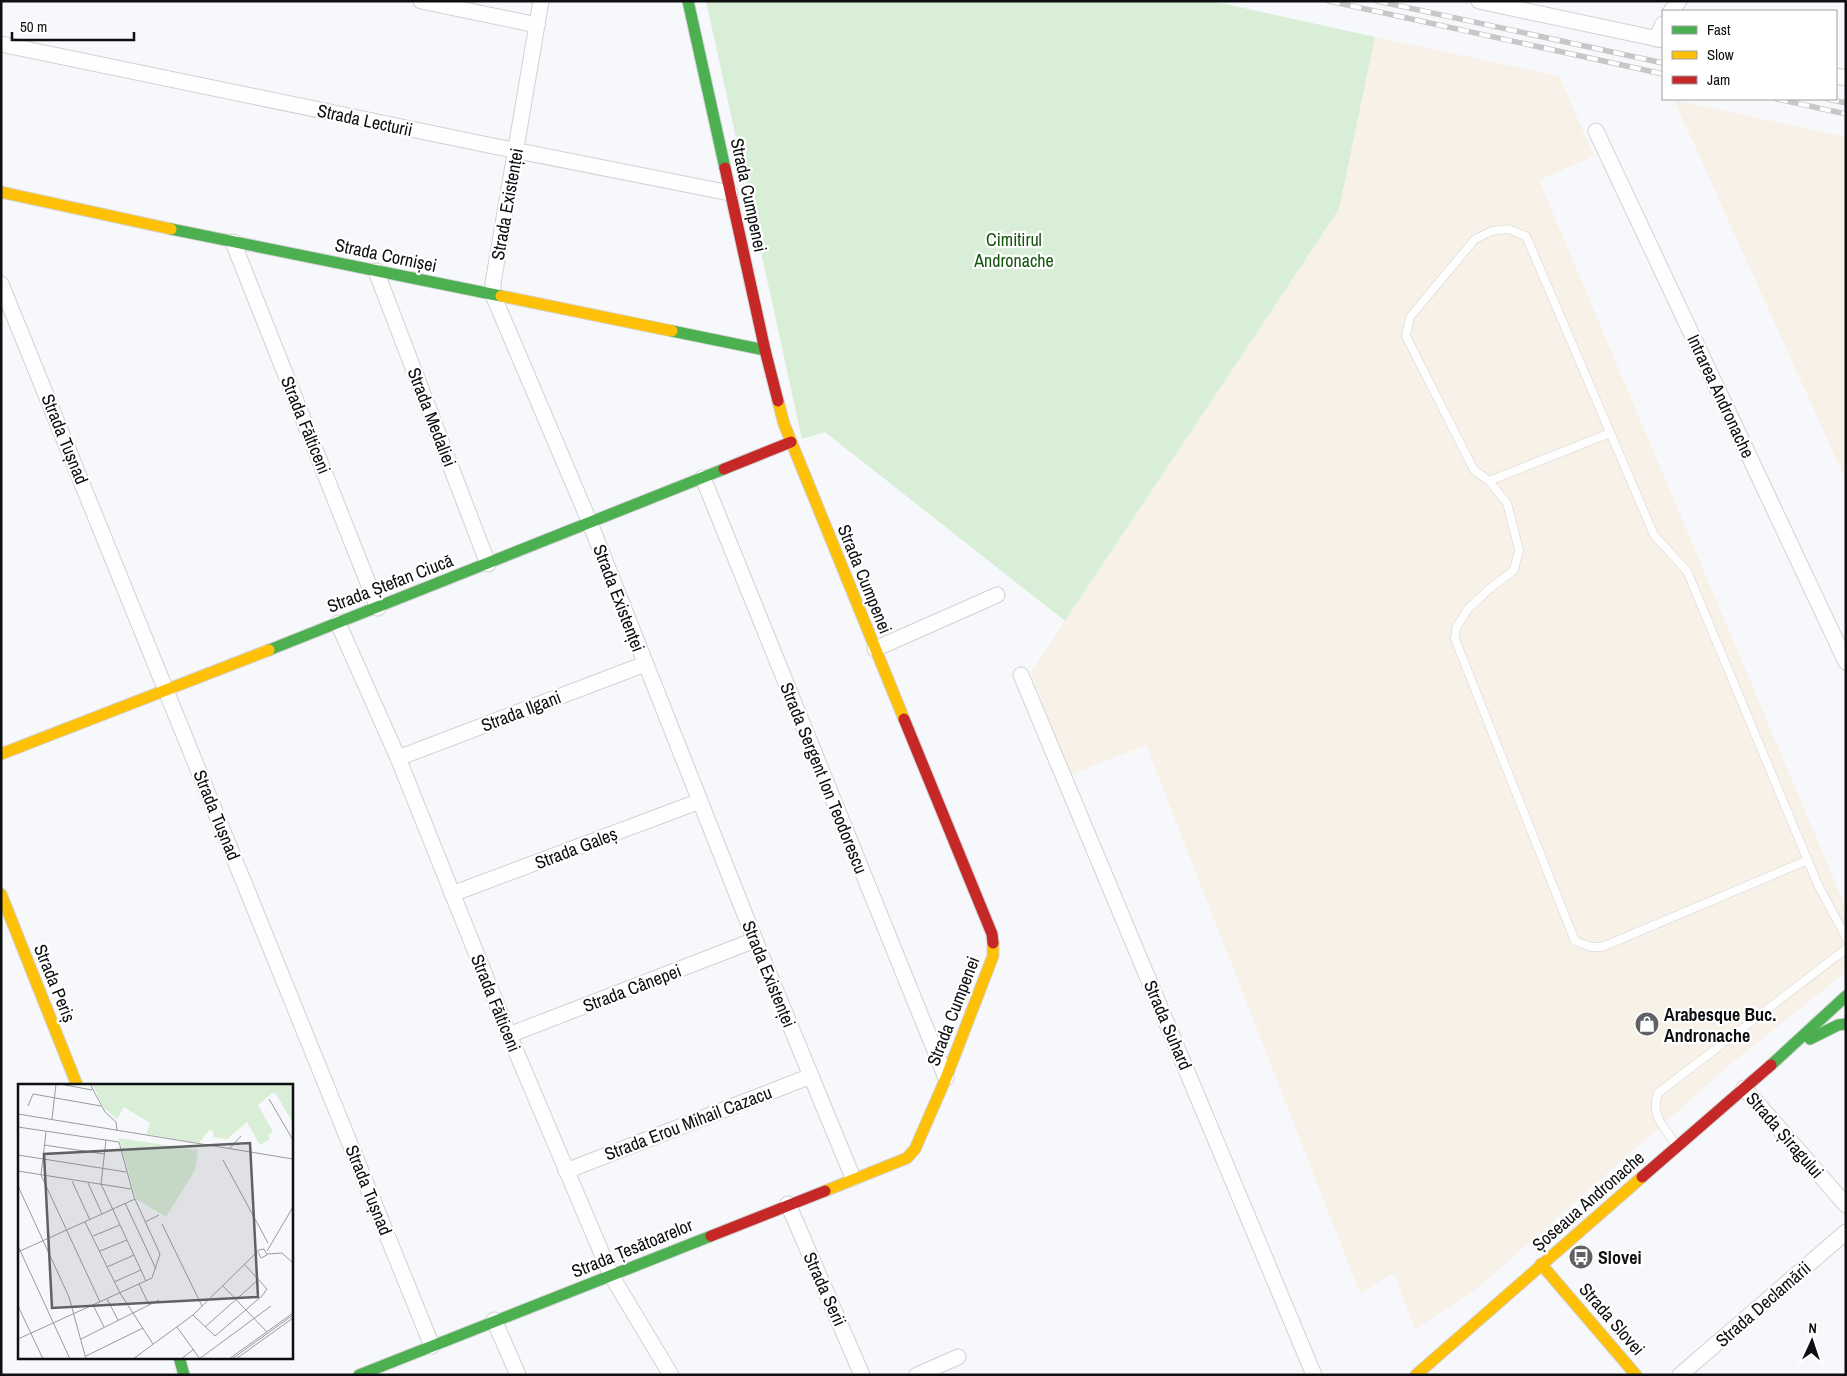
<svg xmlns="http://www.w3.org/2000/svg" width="1847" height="1376" viewBox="0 0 1847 1376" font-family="'Archivo Narrow',sans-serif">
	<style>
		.industrial { fill: #f8f1e7 }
		.green { fill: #d8eed7 }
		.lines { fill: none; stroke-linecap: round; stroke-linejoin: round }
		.lane-casing { stroke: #d1d2d4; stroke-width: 9 }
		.street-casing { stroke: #d1d2d4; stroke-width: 17 }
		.fast-casing { stroke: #d1d2d4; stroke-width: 13 }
		.slow-casing { stroke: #d1d2d4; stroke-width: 13 }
		.jam-casing { stroke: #d1d2d4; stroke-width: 13 }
		.lane { stroke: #fefefe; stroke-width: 8 }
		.street { stroke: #fefefe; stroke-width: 15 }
		.fast { stroke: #4caf50; stroke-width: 11 }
		.slow { stroke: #ffc107; stroke-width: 11 }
		.jam { stroke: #c62828; stroke-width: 11 }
		.rail-casing { stroke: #c7c7c7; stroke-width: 5.5 }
		.rail { stroke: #fff; stroke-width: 4; stroke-dasharray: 11; stroke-linecap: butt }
		.labels { text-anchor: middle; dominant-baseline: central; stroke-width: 4.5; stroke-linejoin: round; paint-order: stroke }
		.street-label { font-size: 18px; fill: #0e0f11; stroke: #fff }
		.park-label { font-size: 18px; fill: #12540a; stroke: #fff }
		.poi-label { font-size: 18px; font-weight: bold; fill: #0e0f11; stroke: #fff; text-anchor: start }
		.inset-road { fill: none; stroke: #9a9b9d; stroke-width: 1 }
		.view { fill: #606163; fill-opacity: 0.15; stroke: #606163; stroke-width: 2.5 }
		.inset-edge { fill: none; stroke: #0e0f11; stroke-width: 2.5 }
	</style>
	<rect width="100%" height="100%" fill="#f7f8fb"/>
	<g class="industrial">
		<path d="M 1375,37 L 1559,76 L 1594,156 L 1539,180 L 1846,908 L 1846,972 L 1734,1061 L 1478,1288 L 1415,1330 L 1394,1273 L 1360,1293 L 1146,745 L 1070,775 L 1031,672 L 1339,209 Z"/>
		<path d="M 1674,100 L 1846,137 L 1846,481 Z"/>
	</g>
	<path class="green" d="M 706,1 L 1212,1 L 1375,37 L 1339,209 L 1065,621 L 825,432 L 802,439 Z"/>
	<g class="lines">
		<defs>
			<g id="lane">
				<path d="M 1489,481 L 1610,433"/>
				<path d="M 1808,860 L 1602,947 L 1591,947 L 1575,941 L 1455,639 L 1456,628 L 1467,610 L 1488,590 L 1514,570 L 1519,550 L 1507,503 L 1489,481 L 1474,470 L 1406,336 L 1410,317 L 1475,239 L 1492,231 L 1508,229 L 1526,236 L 1654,535 L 1687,571 L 1818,885 L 1846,937"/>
				<path d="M 1676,1145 C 1664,1126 1650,1116 1658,1093 L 1846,949"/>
			</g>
			<g id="street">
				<path d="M 421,1 L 537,25"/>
				<path d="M 541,1 L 493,283 L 493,295 L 590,523 L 755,940 L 853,1178"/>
				<path d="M 1479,1 L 1663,40"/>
				<path d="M 1671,11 L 1679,1"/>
				<path d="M 1656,39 L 1663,24"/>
				<path d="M 1,44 L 493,146 L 730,193"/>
				<path d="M 1836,76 L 1846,78"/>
				<path d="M 1596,131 L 1846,662"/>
				<path d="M 233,242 L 378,608"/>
				<path d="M 376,271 L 488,564"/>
				<path d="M 1,284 L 432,1346"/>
				<path d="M 703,478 L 946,1078"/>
				<path d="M 338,623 L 398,758 L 509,1035 L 611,1275 L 671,1375"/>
				<path d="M 875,649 L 997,595"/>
				<path d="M 1021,675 L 1314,1375"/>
				<path d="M 398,758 L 645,664"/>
				<path d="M 452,894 L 700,801"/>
				<path d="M 509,1035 L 755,940"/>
				<path d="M 1744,1088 L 1846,1205"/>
				<path d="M 566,1171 L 811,1076"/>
				<path d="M 788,1204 L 862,1375"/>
				<path d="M 494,1320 L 518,1375"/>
				<path d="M 917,1375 L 958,1357"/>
				<path d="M 1680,1375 L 1846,1232"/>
			</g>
			<g id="fast">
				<path d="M 688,1 L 725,168"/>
				<path d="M 171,229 L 501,296"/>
				<path d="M 672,331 L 765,350"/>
				<path d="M 269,650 L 724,469"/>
				<path d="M 1810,1039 L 1838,1025 L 1846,1024"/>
				<path d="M 1771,1065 L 1846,996"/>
				<path d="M 179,1357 L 184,1375"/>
				<path d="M 359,1375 L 711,1236"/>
			</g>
			<g id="slow">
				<path d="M 1,192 L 171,229"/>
				<path d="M 501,296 L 672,331"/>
				<path d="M 778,401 L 784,424 L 904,719"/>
				<path d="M 1,754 L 269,650"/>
				<path d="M 1,894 L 77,1085"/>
				<path d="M 825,1191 L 907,1158 L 915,1149 L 946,1078 L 993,956 L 993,943"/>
				<path d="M 1541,1264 L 1636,1375"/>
				<path d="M 1416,1375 L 1642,1177"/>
			</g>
			<g id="jam">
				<path d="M 725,168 L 765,350 L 778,401"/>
				<path d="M 724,469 L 791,442"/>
				<path d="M 904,719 L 992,934 L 993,943"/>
				<path d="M 1642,1177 L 1771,1065"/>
				<path d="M 711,1236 L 825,1191"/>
			</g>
		</defs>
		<use href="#lane" class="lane-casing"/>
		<use href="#street" class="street-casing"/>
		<use href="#fast" class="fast-casing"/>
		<use href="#slow" class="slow-casing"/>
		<use href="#jam" class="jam-casing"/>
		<use href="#lane" class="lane"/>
		<use href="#street" class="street"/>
		<use href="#fast" class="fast"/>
		<use href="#slow" class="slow"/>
		<use href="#jam" class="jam"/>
		<defs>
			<g id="rail">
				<path d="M 1329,1 L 1663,74"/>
				<path d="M 1377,1 L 1663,63"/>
				<path d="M 1777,99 L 1846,114"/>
				<path d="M 1828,99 L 1846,103"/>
			</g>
		</defs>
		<use href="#rail" class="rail-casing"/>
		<use href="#rail" class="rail"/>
	</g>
	<defs>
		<symbol id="shop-disc" viewBox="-11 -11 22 22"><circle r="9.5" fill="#606163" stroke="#fff"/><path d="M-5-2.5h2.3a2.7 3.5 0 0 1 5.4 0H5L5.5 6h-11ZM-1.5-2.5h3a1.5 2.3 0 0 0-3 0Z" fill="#fff"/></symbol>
		<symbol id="bus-disc" viewBox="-11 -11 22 22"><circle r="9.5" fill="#606163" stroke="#fff"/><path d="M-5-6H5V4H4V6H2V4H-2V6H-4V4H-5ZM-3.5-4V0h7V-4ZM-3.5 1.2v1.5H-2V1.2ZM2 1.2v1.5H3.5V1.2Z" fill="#fff"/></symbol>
	</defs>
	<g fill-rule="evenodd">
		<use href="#shop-disc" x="1633" y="1010" width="28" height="28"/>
		<use href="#bus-disc" x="1567" y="1243" width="28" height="28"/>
	</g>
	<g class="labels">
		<g class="street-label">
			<text transform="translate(365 120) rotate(12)">Strada Lecturii</text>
			<text transform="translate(749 195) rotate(78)">Strada Cumpenei</text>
			<text transform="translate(507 204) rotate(-80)">Strada Existenței</text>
			<text transform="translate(386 255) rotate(12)">Strada Cornișei</text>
			<text transform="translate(1721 396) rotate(65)">Intrarea Andronache</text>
			<text transform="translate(432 417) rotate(69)">Strada Medaliei</text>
			<text transform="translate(306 425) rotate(68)">Strada Fălticeni</text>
			<text transform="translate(65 439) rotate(68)">Strada Tușnad</text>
			<text transform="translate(865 579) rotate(68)">Strada Cumpenei</text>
			<text transform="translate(390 583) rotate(-21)">Strada Ștefan Ciucă</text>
			<text transform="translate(619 598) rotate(69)">Strada Existenței</text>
			<text transform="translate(521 711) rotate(-21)">Strada Ilgani</text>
			<text transform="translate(824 778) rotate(68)">Strada Sergent Ion Teodorescu</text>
			<text transform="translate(217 815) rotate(68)">Strada Tușnad</text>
			<text transform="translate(576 848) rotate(-21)">Strada Galeș</text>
			<text transform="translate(769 974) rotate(68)">Strada Existenței</text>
			<text transform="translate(55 983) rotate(68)">Strada Periș</text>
			<text transform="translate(632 988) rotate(-21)">Strada Cânepei</text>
			<text transform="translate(496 1003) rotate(68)">Strada Fălticeni</text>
			<text transform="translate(953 1011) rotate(-69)">Strada Cumpenei</text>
			<text transform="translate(1168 1025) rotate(67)">Strada Suhard</text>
			<text transform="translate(688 1123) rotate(-21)">Strada Erou Mihail Cazacu</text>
			<text transform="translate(1785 1135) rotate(49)">Strada Șiragului</text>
			<text transform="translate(369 1190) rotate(68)">Strada Tușnad</text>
			<text transform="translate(1588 1201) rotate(-41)">Șoseaua Andronache</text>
			<text transform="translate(632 1248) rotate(-22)">Strada Țesătoarelor</text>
			<text transform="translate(825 1289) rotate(66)">Strada Serii</text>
			<text transform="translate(1763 1304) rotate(-41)">Strada Declamării</text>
			<text transform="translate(1612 1319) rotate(49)">Strada Slovei</text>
		</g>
		<g class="park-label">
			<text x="1014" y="239">Cimitirul<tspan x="1014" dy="21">Andronache</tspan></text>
		</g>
		<g class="poi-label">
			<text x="1664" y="1014">Arabesque Buc.<tspan x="1664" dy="21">Andronache</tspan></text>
			<text x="1598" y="1257">Slovei</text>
		</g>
	</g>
	<g transform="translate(18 1084)">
		<rect width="275" height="275" fill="#f7f8fb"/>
		<path d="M 74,0 L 275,0 L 275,39 L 258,10 L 254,9 L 240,21 L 255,48 L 250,51 L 252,55 L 242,61 L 229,38 L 209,55 L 195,53 L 195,47 L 191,46 L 181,59 L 128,50 L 132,39 L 106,23 L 99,35 L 86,24 ZM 101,54 L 180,66 L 177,86 L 148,133 L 118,115 Z" fill="#d8eed7"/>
		<path class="inset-road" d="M 42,0 L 74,6M 72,0 L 87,28 L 98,38 L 99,47M 251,15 L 275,56M 10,22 L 15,10 L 83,22M 0,30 L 275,75M 34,35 L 38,0M 0,43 L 101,58 L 116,113 L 142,170 L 134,194 L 0,255M 28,48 L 23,91 L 82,218M 88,56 L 83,100 L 128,197M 26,61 L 86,70M 211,65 L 223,52M 0,71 L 108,88M 205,76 L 250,159M 0,87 L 113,105M 54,97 L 72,136M 70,99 L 84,130M 0,102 L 51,213 L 68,275M 107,119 L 138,185M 67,138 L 102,209 L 135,260M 127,138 L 141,131M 144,140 L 184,222M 75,152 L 102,141M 0,162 L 52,275M 82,167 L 109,156M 249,167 L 275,123M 0,168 L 117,115M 249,170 L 264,169 L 275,179M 89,183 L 116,171M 96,198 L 123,186M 121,200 L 131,221M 205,202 L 249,248M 89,215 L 100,236M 75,221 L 86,243M 0,222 L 25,275M 175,231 L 197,252 L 244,212 L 249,205 L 227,181M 159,243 L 182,275M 187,243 L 240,196M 63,255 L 141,216M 68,272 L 125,244M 115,275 L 175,231 L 241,166 L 246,165 L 249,171 L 243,174 L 240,168M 163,275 L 176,265M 181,275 L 253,222M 211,275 L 275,229M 214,275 L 275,231M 218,275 L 275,234"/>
		<path class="view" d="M 232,59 L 240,213 L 34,224 L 26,70 Z"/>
		<rect width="275" height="275" class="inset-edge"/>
	</g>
	<rect width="1847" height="1376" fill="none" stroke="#0e0f11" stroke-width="5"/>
	<rect x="1662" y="10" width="175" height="90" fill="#ffffff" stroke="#9f9fa0"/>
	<rect x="1672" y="26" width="25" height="8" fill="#4caf50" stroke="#9f9fa0"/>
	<text x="1707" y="35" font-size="15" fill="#0e0f11">Fast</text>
	<rect x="1672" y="51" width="25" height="8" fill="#ffc107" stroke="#9f9fa0"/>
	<text x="1707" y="60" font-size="15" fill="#0e0f11">Slow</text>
	<rect x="1672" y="76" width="25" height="8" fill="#c62828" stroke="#9f9fa0"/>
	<text x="1707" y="85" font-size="15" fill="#0e0f11">Jam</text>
	<g transform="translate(1812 1341) rotate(3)" stroke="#ffffff" stroke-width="4" paint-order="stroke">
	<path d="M0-4L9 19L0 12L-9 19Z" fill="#0e0f11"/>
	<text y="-8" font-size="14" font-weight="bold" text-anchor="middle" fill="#0e0f11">N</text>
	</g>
	<path d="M12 32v8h122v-8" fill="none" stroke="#0e0f11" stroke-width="2.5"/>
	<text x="20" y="32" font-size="15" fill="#0e0f11" stroke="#ffffff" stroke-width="4" paint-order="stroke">50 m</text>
</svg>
